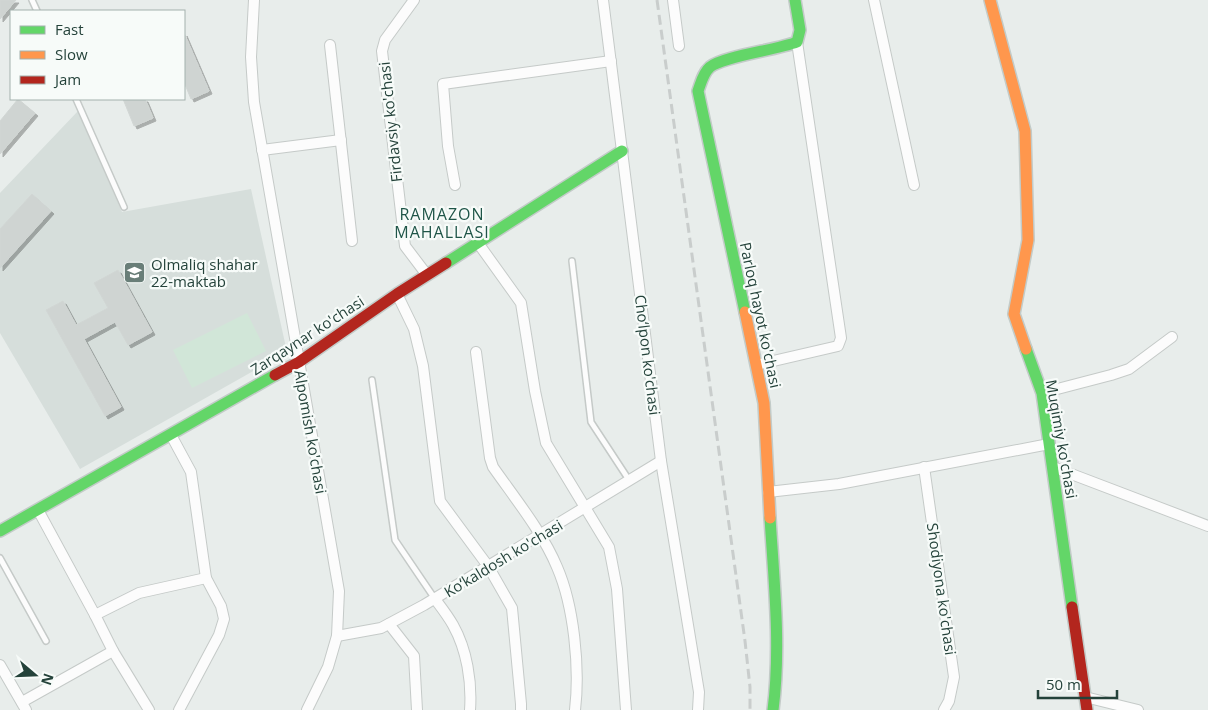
<svg xmlns="http://www.w3.org/2000/svg" width="1208" height="710" viewBox="0 0 1208 710" font-family="'Open Sans',sans-serif">
	<style>
		.built { fill: #d6dedb }
		.green { fill: #d1e6d8 }
		.building { fill: #cfd4d2; stroke: #d1d6d4; filter: url(#shadow) }
		.lines { fill: none; stroke-linecap: round; stroke-linejoin: round }
		.lane-casing { stroke: #c5cac8; stroke-width: 8 }
		.street-casing { stroke: #c5cac8; stroke-width: 12 }
		.fast-casing { stroke: #c3cbc8; stroke-width: 14 }
		.slow-casing { stroke: #c3cbc8; stroke-width: 14 }
		.jam-casing { stroke: #c3cbc8; stroke-width: 14 }
		.lane { stroke: #fcfcfc; stroke-width: 5 }
		.street { stroke: #fcfcfc; stroke-width: 10 }
		.fast { stroke: #63d668; stroke-width: 11 }
		.slow { stroke: #ff974d; stroke-width: 11 }
		.jam { stroke: #b3261e; stroke-width: 11 }
		.rail { stroke: #c9cdcc; stroke-width: 3; stroke-dasharray: 10 5; stroke-linecap: butt }
		.labels { text-anchor: middle; dominant-baseline: central; stroke-width: 4.5; stroke-linejoin: round; paint-order: stroke }
		.street-label { font-size: 15px; fill: #24423a; stroke: #f7fbf9 }
		.poi-label { font-size: 15px; fill: #24423a; stroke: #f7fbf9; text-anchor: start }
		.neighbourhood-label { font-size: 16px; letter-spacing: 1px; fill: #1f5548; stroke: #f7fbf9 }
	</style>
	<defs>
		<filter id="shadow"><feDropShadow dx="3" dy="3" stdDeviation="0" flood-color="#0004"/></filter>
	</defs>
	<rect width="100%" height="100%" fill="#e8edeb"/>
	<path class="built" d="M 78,111 L 122,212 L 251,189 L 287,352 L 80,469 L 0,333 L 0,193 Z"/>
	<path class="green" d="M 247,313 L 266,351 L 192,388 L 173,350 Z"/>
	<g class="building">
		<path d="M 0,0 L 16,0 L 0,19 Z"/>
		<path d="M 184,33 L 209,91 L 191,99 L 184,82 Z"/>
		<path d="M 18,99 L 35,113 L 0,154 L 0,121 Z"/>
		<path d="M 123,99 L 145,99 L 153,118 L 134,126 Z"/>
		<path d="M 32,194 L 51,211 L 0,268 L 0,229 Z"/>
		<path d="M 118,270 L 152,332 L 128,345 L 115,322 L 84,339 L 121,407 L 105,416 L 46,310 L 63,301 L 76,325 L 108,308 L 94,283 Z"/>
	</g>
	<g class="lines">
		<defs>
			<g id="lane">
				<path d="M 32,0 L 37,11"/>
				<path d="M 76,99 L 124,207"/>
				<path d="M 572,261 L 591,422 L 629,480"/>
				<path d="M 372,380 L 395,540 L 435,599"/>
				<path d="M 0,558 L 46,641"/>
			</g>
			<g id="street">
				<path d="M 254,0 L 251,57 L 254,102 L 339,591 L 337,636 L 328,667 L 307,710"/>
				<path d="M 414,0 L 385,40 L 382,51 L 405,246 L 427,275"/>
				<path d="M 603,0 L 661,461 L 699,692 L 698,710"/>
				<path d="M 673,0 L 679,46"/>
				<path d="M 874,0 L 914,185"/>
				<path d="M 330,45 L 352,241"/>
				<path d="M 262,150 L 341,140"/>
				<path d="M 455,185 L 448,146 L 443,84 L 611,61"/>
				<path d="M 478,243 L 521,303 L 535,391 L 546,443 L 609,547 L 617,589 L 626,710"/>
				<path d="M 397,294 L 414,329 L 423,366 L 440,501 L 488,566 L 512,608 L 521,704 L 521,710"/>
				<path d="M 476,352 L 490,458 L 493,467 C 514,497 543,533 557,567 C 574,606 580,668 575,710"/>
				<path d="M 756,365 L 838,346 L 841,338 L 797,42"/>
				<path d="M 1042,393 L 1111,375 L 1129,369 L 1172,337"/>
				<path d="M 171,435 L 191,472 L 206,578 L 221,606 L 224,619 L 219,635 L 179,710"/>
				<path d="M 924,467 L 954,677 L 949,701 L 944,710"/>
				<path d="M 1053,467 L 1208,526"/>
				<path d="M 768,492 L 839,484 L 1049,444"/>
				<path d="M 38,510 L 95,615 L 113,651 L 149,710"/>
				<path d="M 435,599 C 441,607 448,616 453,625 C 467,650 472,682 470,710"/>
				<path d="M 95,615 L 139,593 L 206,578"/>
				<path d="M 389,624 L 414,656 L 417,710"/>
				<path d="M 337,636 L 381,628 L 424,605 L 661,461"/>
				<path d="M 0,665 L 26,710"/>
				<path d="M 1085,697 L 1138,710"/>
				<path d="M 22,702 L 113,651"/>
			</g>
			<g id="fast">
				<path d="M 446,263 L 622,151"/>
				<path d="M 745,312 L 698,91 C 701,83 703,73 710,67 C 724,56 777,50 797,42 L 800,30 L 795,0"/>
				<path d="M 1026,349 L 1042,393 L 1072,607"/>
				<path d="M 770,518 C 774,581 781,648 773,710"/>
				<path d="M 0,531 L 275,375"/>
			</g>
			<g id="slow">
				<path d="M 990,0 L 1025,131 L 1028,240 L 1014,314 L 1026,349"/>
				<path d="M 745,312 L 764,403 L 770,518"/>
			</g>
			<g id="jam">
				<path d="M 275,375 L 299,362 L 397,294 L 446,263"/>
				<path d="M 1072,607 L 1087,710"/>
			</g>
		</defs>
		<use href="#lane" class="lane-casing"/>
		<use href="#street" class="street-casing"/>
		<use href="#fast" class="fast-casing"/>
		<use href="#slow" class="slow-casing"/>
		<use href="#jam" class="jam-casing"/>
		<use href="#lane" class="lane"/>
		<use href="#street" class="street"/>
		<use href="#fast" class="fast"/>
		<use href="#slow" class="slow"/>
		<use href="#jam" class="jam"/>
		<path class="rail" d="M 657,0 L 745,641 L 750,687 L 750,710"/>
	</g>
	<defs>
		<symbol id="school-square" viewBox="-11 -11 22 22"><rect x="-9" y="-9" width="18" height="18" rx="4" fill="#697e78" stroke="#f7fbf9"/><path d="M0-5L7-2L0 1L-7-2ZM-4 1L0 2.5L4 1V4Q0 6-4 4Z" fill="#fff"/></symbol>
	</defs>
	<g fill-rule="evenodd">
		<use href="#school-square" x="122" y="260" width="25" height="25"/>
	</g>
	<g class="labels">
		<g class="street-label">
			<text transform="translate(390 122) rotate(-96)">Firdavsiy ko'chasi</text>
			<text transform="translate(761 315) rotate(78)">Parloq hayot ko'chasi</text>
			<text transform="translate(307 335) rotate(-33)">Zarqaynar ko'chasi</text>
			<text transform="translate(648 355) rotate(83)">Cho‘lpon ko'chasi</text>
			<text transform="translate(311 432) rotate(80)">Alpomish ko'chasi</text>
			<text transform="translate(1062 439) rotate(80)">Muqimiy ko'chasi</text>
			<text transform="translate(503 558) rotate(-31)">Ko‘kaldosh ko'chasi</text>
			<text transform="translate(942 589) rotate(82)">Shodiyona ko'chasi</text>
		</g>
		<g class="poi-label">
			<text x="151" y="264">Olmaliq shahar<tspan x="151" dy="17">22-maktab</tspan></text>
		</g>
		<g class="neighbourhood-label">
			<text x="442" y="214">RAMAZON<tspan x="442" dy="18">MAHALLASI</tspan></text>
		</g>
	</g>
	<rect x="10" y="10" width="175" height="90" fill="#f7fbf9" stroke="#a3b1ad"/>
	<rect x="20" y="26" width="25" height="8" fill="#63d668" stroke="#a3b1ad"/>
	<text x="55" y="35" font-size="15" fill="#24423a">Fast</text>
	<rect x="20" y="51" width="25" height="8" fill="#ff974d" stroke="#a3b1ad"/>
	<text x="55" y="60" font-size="15" fill="#24423a">Slow</text>
	<rect x="20" y="76" width="25" height="8" fill="#b3261e" stroke="#a3b1ad"/>
	<text x="55" y="85" font-size="15" fill="#24423a">Jam</text>
	<g transform="translate(35 675) rotate(109)" stroke="#f7fbf9" stroke-width="4" paint-order="stroke">
	<path d="M0-4L9 19L0 12L-9 19Z" fill="#24423a"/>
	<text y="-8" font-size="14" font-weight="bold" text-anchor="middle" fill="#24423a">N</text>
	</g>
	<path d="M1038 690v8h79v-8" fill="none" stroke="#24423a" stroke-width="2.5"/>
	<text x="1046" y="690" font-size="15" fill="#24423a" stroke="#f7fbf9" stroke-width="4" paint-order="stroke">50 m</text>
</svg>
